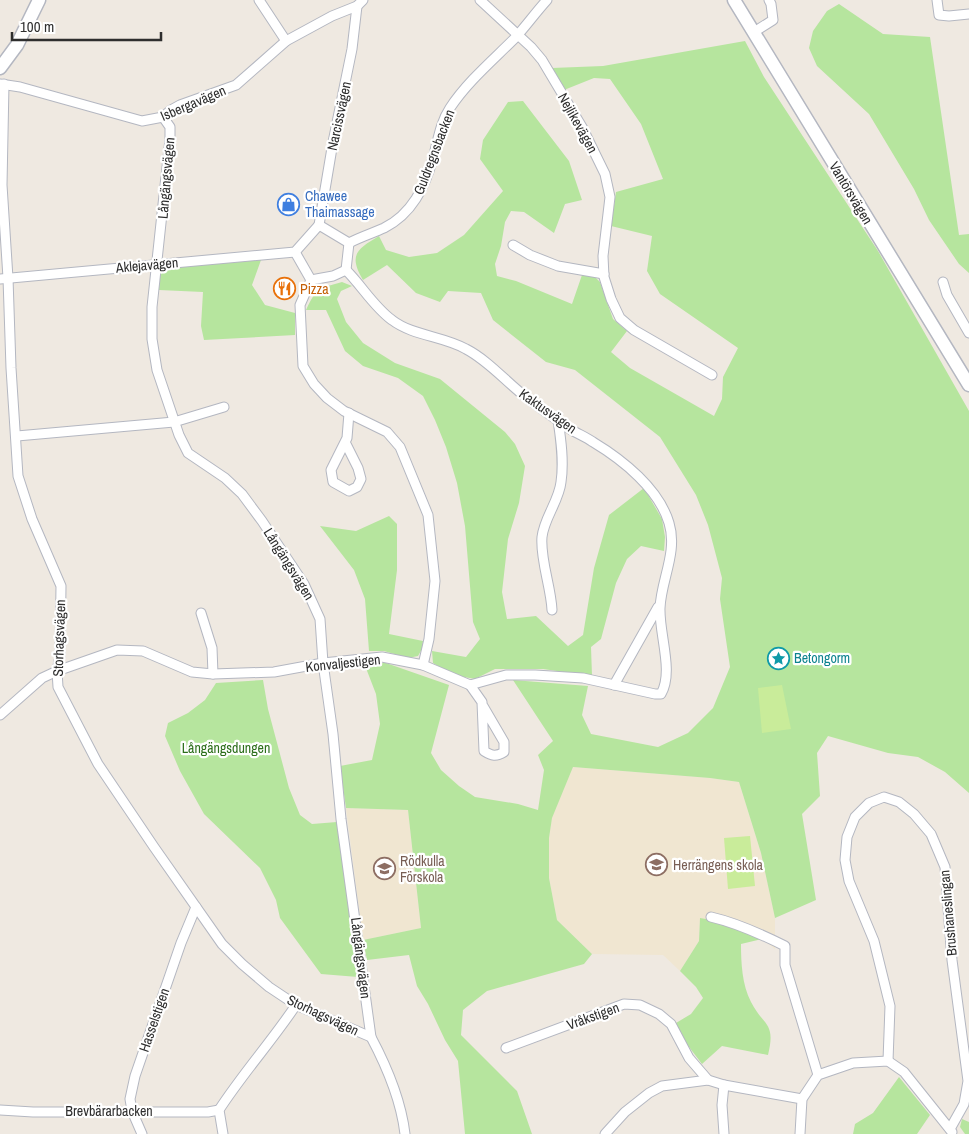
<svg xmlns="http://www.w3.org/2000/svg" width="969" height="1134" viewBox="0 0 969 1134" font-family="'Archivo Narrow',sans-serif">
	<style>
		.education { fill: #f0e6d1 }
		.green { fill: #b6e59e }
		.pitch { fill: #c9ec9a }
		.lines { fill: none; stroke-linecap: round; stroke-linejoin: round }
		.street-casing { stroke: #b4b7c1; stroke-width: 11 }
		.secondary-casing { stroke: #b4b7c1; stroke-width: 15 }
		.street { stroke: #fff; stroke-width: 9 }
		.secondary { stroke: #fff; stroke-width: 12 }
		.labels { text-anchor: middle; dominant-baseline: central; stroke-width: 4.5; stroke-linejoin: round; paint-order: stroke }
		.street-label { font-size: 14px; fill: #2e2e2e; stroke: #fff }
		.shop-label { font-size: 14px; fill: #366cbe; stroke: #fff; text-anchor: start }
		.food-label { font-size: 14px; fill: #c56008; stroke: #fff; text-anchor: start }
		.culture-label { font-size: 14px; fill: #0d838f; stroke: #fff; text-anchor: start }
		.park-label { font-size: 14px; fill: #2c6e1b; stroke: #fff }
		.education-label { font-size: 14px; fill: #785e54; stroke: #fff; text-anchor: start }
	</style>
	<rect width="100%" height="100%" fill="#efe9e1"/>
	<g class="education">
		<path d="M 573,767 L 710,778 L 739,782 L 761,853 L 775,918 L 775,949 L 762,939 L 700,919 L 699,941 L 680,971 L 663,955 L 592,954 L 557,920 L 549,878 L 549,838 L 552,817 Z"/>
		<path d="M 346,808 L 408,810 L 421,928 L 363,940 Z"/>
	</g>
	<g class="green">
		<path d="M 839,4 L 883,34 L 930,37 L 959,235 L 969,234 L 969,273 L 959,264 L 929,220 L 914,189 L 869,114 L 817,66 L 809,48 L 813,31 L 827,11 Z"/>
		<path d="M 745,41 L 764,77 L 878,251 L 969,411 L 969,793 L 945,772 L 918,757 L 888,753 L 828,736 L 817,753 L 820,796 L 802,814 L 816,900 L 775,918 L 761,853 L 739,782 L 710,778 L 573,767 L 552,818 L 549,838 L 549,878 L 557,920 L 592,954 L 584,964 L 487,991 L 463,1010 L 461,1035 L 517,1091 L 532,1134 L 465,1134 L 458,1061 L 445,1040 L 428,1004 L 417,986 L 409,955 L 367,960 L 363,940 L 421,928 L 408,810 L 346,808 L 340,766 L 372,760 L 380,724 L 376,694 L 364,663 L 386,663 L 449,685 L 431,753 L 441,770 L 459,786 L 475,797 L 518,804 L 538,810 L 544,770 L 538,755 L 553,741 L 513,680 L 588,686 L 582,715 L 591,734 L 658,747 L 688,733 L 713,708 L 730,667 L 720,599 L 722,578 L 708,525 L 696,495 L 660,437 L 575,370 L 546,362 L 493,320 L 481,293 L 448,291 L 440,302 L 416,293 L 387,265 L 363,280 C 348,255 357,249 379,236 L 386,250 L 409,257 L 437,253 L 464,235 L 503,191 L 480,159 L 483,140 L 508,102 L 523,101 L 569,161 L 582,200 L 565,204 L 554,233 L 524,212 L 511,211 L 505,222 L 501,246 L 495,264 L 497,276 L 516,281 L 572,304 L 582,275 L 595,277 L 600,282 L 613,319 L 627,331 L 611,352 L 630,368 L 714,416 L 722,399 L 723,377 L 738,348 L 660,294 L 647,271 L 652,236 L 611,226 L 616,192 L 663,179 L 641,124 L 610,79 L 594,78 L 564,90 L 552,68 L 603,66 Z"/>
		<path d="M 261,260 L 252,285 L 265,305 L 295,313 L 295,335 L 204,340 L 201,326 L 203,292 L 159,290 L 160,274 L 166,268 Z"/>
		<path d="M 342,282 L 352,286 L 341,291 L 337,299 L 346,322 L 363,343 L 395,363 L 440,379 L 505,432 L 515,444 L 525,466 L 519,503 L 508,539 L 502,592 L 507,619 L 536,616 L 568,646 L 583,635 L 594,568 L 609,515 L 644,488 L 662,519 L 665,537 L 664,551 L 641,546 L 627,559 L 616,583 L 601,639 L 591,647 L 592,676 L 543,669 L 495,669 L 475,679 L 453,675 L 433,663 L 432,651 L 466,657 L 480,639 L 473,622 L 465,526 L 457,483 L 446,447 L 435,420 L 423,396 L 398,378 L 363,366 L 345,351 L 326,310 L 306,310 C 317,287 318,289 342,282 Z"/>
		<path d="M 389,516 L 397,524 L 397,570 L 389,634 L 423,641 L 422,649 L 418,656 L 408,658 L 384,651 L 369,651 L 365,599 L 354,570 L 320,526 L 356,531 Z"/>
		<path d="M 263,680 L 268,709 L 289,788 L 300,815 L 312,824 L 337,822 L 358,977 L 321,974 L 280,918 L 276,900 L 260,868 L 204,814 L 180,771 L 165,736 L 168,723 L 188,713 L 205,700 L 216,683 Z"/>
		<path d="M 700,918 L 717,921 L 762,939 L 741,944 C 741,962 742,985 751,1002 C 764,1027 776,1022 768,1055 L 722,1046 L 702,1064 L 686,1043 L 676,1023 L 691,1014 L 703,998 L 696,987 L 680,971 L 699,941 Z"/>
		<path d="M 899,1077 L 930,1115 L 917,1134 L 853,1134 L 855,1124 L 873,1113 Z"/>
		<path d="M 962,1119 L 969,1122 L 969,1134 L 965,1134 L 960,1127 Z"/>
	</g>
	<g class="pitch">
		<path d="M 782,685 L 791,729 L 762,733 L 758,688 Z"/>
		<path d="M 750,836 L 755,886 L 728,889 L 724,838 Z"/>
	</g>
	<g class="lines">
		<defs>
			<g id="street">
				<path d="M 259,0 L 286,41"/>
				<path d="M 480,0 L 531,47 L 542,60 L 582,127 L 605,174 L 610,197 L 603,256 L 604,277 L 611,299 L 620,318 L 634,330 L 712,375"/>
				<path d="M 937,0 L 939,15 L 949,16 L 969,14"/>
				<path d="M 754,32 L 773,20 L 771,4 L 769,0"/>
				<path d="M 0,84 L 20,87 L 142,121 L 163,117 L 171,110 L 180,105 L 236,85 L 286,41 L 332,16 L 357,6 L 363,0"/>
				<path d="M 4,84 L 2,185 L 8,278 L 11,368 L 18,476 L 32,519 L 61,586 L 60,656 L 57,671 L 58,687 L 98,764 L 154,847 L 222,944 L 242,964 L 269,987 L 296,1005 L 371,1037"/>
				<path d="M 163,117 L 170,127 L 170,139 L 152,307 L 152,339 L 157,370 L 179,435 L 188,453 L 225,478 L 242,494 L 262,521 L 304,584 L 320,619 L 323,663 L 333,734 L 341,819 L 371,1037 C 387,1067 401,1100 405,1134"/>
				<path d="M 319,225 L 333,142 L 352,49 L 357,6"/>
				<path d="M 319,225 L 349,243"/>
				<path d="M 349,243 C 360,237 373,233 384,228 C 412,214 425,187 433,158 C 438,141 440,123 450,108 C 467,82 493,60 515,38 C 526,26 536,12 547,0"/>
				<path d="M 513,245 L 530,255 L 558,266 L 604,274"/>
				<path d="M 295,252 L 311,280"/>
				<path d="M 346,270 L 349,243"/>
				<path d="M 0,279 L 295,252 L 319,225"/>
				<path d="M 311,280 L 300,305 L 303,366 L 314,384 L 327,398 L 344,411 L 387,432 L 400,447 L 428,515 L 435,581 L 429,639 L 423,665"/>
				<path d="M 311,280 L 333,276 L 346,270"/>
				<path d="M 943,282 L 947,295 L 969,333"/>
				<path d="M 17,436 L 174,422 L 224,407"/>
				<path d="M 345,442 L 358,468 L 361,479 L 357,487 L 349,491 L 333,482 L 331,470 L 347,438 L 349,413"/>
				<path d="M 552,610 C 551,587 540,559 542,537 C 544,518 559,501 561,482 C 564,462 561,440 558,420"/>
				<path d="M 201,613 L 212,648 L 213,674"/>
				<path d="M 470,685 L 482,702 L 484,751 C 492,756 496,757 504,752 L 504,742 L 483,706"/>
				<path d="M 614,685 L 658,607"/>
				<path d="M 0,715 L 42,678 L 57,671 L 117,650 L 143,651 L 192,672 L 213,674 L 274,672 L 323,663 L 382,657 L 423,665 L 470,685 L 506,675 L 535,675 L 583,678 L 655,694 L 661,694 C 674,672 659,634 660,608 C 661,580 678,552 669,523 C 659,489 623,460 593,442 C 586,437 578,434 570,429 C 556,419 541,409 527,398 C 506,382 489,361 466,349 C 443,336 413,336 392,320 C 374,307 362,286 346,270"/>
				<path d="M 711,917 C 737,923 761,934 785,946 L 785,965 L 818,1075"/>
				<path d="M 506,1048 L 624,1004 L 640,1005 L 659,1014 L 671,1024 L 689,1058 L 708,1080"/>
				<path d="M 888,1061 L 890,1006 L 874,941 L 849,881 L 845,860 L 847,837 L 855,817 L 869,803 L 884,797 L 899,802 L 914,814 L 931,834 L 945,867 L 952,960 L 968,1081 L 964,1104 L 950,1129"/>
				<path d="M 0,1110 L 33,1112 L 208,1112 L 219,1110"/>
				<path d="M 142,1134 L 132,1111 L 130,1099 L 135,1076 L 181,943 L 196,907"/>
				<path d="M 223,1134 L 219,1110 C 243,1073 272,1041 296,1005"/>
				<path d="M 605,1134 L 625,1112 L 649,1093 L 662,1086 L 708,1080 L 724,1085 L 802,1099"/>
				<path d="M 724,1134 L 722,1105 L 724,1085"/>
				<path d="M 800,1134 L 802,1099 L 818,1075 L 853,1063 L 888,1061 L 904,1072 L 952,1132"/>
			</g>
			<g id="secondary">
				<path d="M 734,0 L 969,385"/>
				<path d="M 0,68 L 17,45 L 39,0"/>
			</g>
		</defs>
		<use href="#street" class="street-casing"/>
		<use href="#secondary" class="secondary-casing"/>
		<use href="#street" class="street"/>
		<use href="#secondary" class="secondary"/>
	</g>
	<defs>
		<symbol id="shop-ring" viewBox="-11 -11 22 22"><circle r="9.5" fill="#fff" stroke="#3f7fe0" stroke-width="1.5"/><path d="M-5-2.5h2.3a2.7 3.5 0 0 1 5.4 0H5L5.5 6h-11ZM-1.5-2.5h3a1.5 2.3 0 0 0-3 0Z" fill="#3f7fe0"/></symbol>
		<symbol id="restaurant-ring" viewBox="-11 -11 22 22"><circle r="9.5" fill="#fff" stroke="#e8710a" stroke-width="1.5"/><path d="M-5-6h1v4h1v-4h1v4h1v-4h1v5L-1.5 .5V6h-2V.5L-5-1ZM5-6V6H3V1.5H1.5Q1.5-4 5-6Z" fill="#e8710a"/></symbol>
		<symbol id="sight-ring" viewBox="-11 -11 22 22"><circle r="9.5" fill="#fff" stroke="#0f9aa8" stroke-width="1.5"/><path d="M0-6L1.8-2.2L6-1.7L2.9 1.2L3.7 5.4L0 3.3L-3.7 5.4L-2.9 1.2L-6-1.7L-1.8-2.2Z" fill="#0f9aa8"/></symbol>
		<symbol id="school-ring" viewBox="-11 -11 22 22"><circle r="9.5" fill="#fff" stroke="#8d6e63" stroke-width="1.5"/><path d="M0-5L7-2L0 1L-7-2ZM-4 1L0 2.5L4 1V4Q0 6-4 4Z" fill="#8d6e63"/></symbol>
	</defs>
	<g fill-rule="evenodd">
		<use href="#shop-ring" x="276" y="192" width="25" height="25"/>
		<use href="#restaurant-ring" x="272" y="276" width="25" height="25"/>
		<use href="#sight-ring" x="766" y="646" width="25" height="25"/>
		<use href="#school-ring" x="644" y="852" width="25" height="25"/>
		<use href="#school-ring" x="372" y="856" width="25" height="25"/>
	</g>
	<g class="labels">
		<g class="street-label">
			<text transform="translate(193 103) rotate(-23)">Isbergavägen</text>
			<text transform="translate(339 116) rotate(-78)">Narcissvägen</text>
			<text transform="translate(578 123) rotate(61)">Nejlikevägen</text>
			<text transform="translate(434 152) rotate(-69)">Guldregnsbacken</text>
			<text transform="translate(166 178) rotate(-85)">Långängsvägen</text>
			<text transform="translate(851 193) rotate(59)">Vantörsvägen</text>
			<text transform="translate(147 265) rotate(-5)">Aklejavägen</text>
			<text transform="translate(548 411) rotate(35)">Kaktusvägen</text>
			<text transform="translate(289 564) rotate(58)">Långängsvägen</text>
			<text transform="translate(59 638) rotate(-88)">Storhagsvägen</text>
			<text transform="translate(343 663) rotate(-6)">Konvaljestigen</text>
			<text transform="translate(948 913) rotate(-95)">Brushaneslingan</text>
			<text transform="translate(361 958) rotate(83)">Långängsvägen</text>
			<text transform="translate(323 1015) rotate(25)">Storhagsvägen</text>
			<text transform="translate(593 1016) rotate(-20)">Vråkstigen</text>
			<text transform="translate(154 1020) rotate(-71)">Hasselstigen</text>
			<text x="109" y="1111">Brevbärarbacken</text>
		</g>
		<g class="shop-label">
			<text x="305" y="196">Chawee<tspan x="305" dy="16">Thaimassage</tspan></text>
		</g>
		<g class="food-label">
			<text x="300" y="289">Pizza</text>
		</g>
		<g class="culture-label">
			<text x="794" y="658">Betongorm</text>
		</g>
		<g class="park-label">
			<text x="226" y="748">Långängsdungen</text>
		</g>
		<g class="education-label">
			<text x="400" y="861">Rödkulla<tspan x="400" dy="16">Förskola</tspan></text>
			<text x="673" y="865">Herrängens skola</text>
		</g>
	</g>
	<path d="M12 32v8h149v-8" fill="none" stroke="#2e2e2e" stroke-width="2.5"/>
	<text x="20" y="32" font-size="15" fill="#2e2e2e" stroke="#ffffff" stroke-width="4" paint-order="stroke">100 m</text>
</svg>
